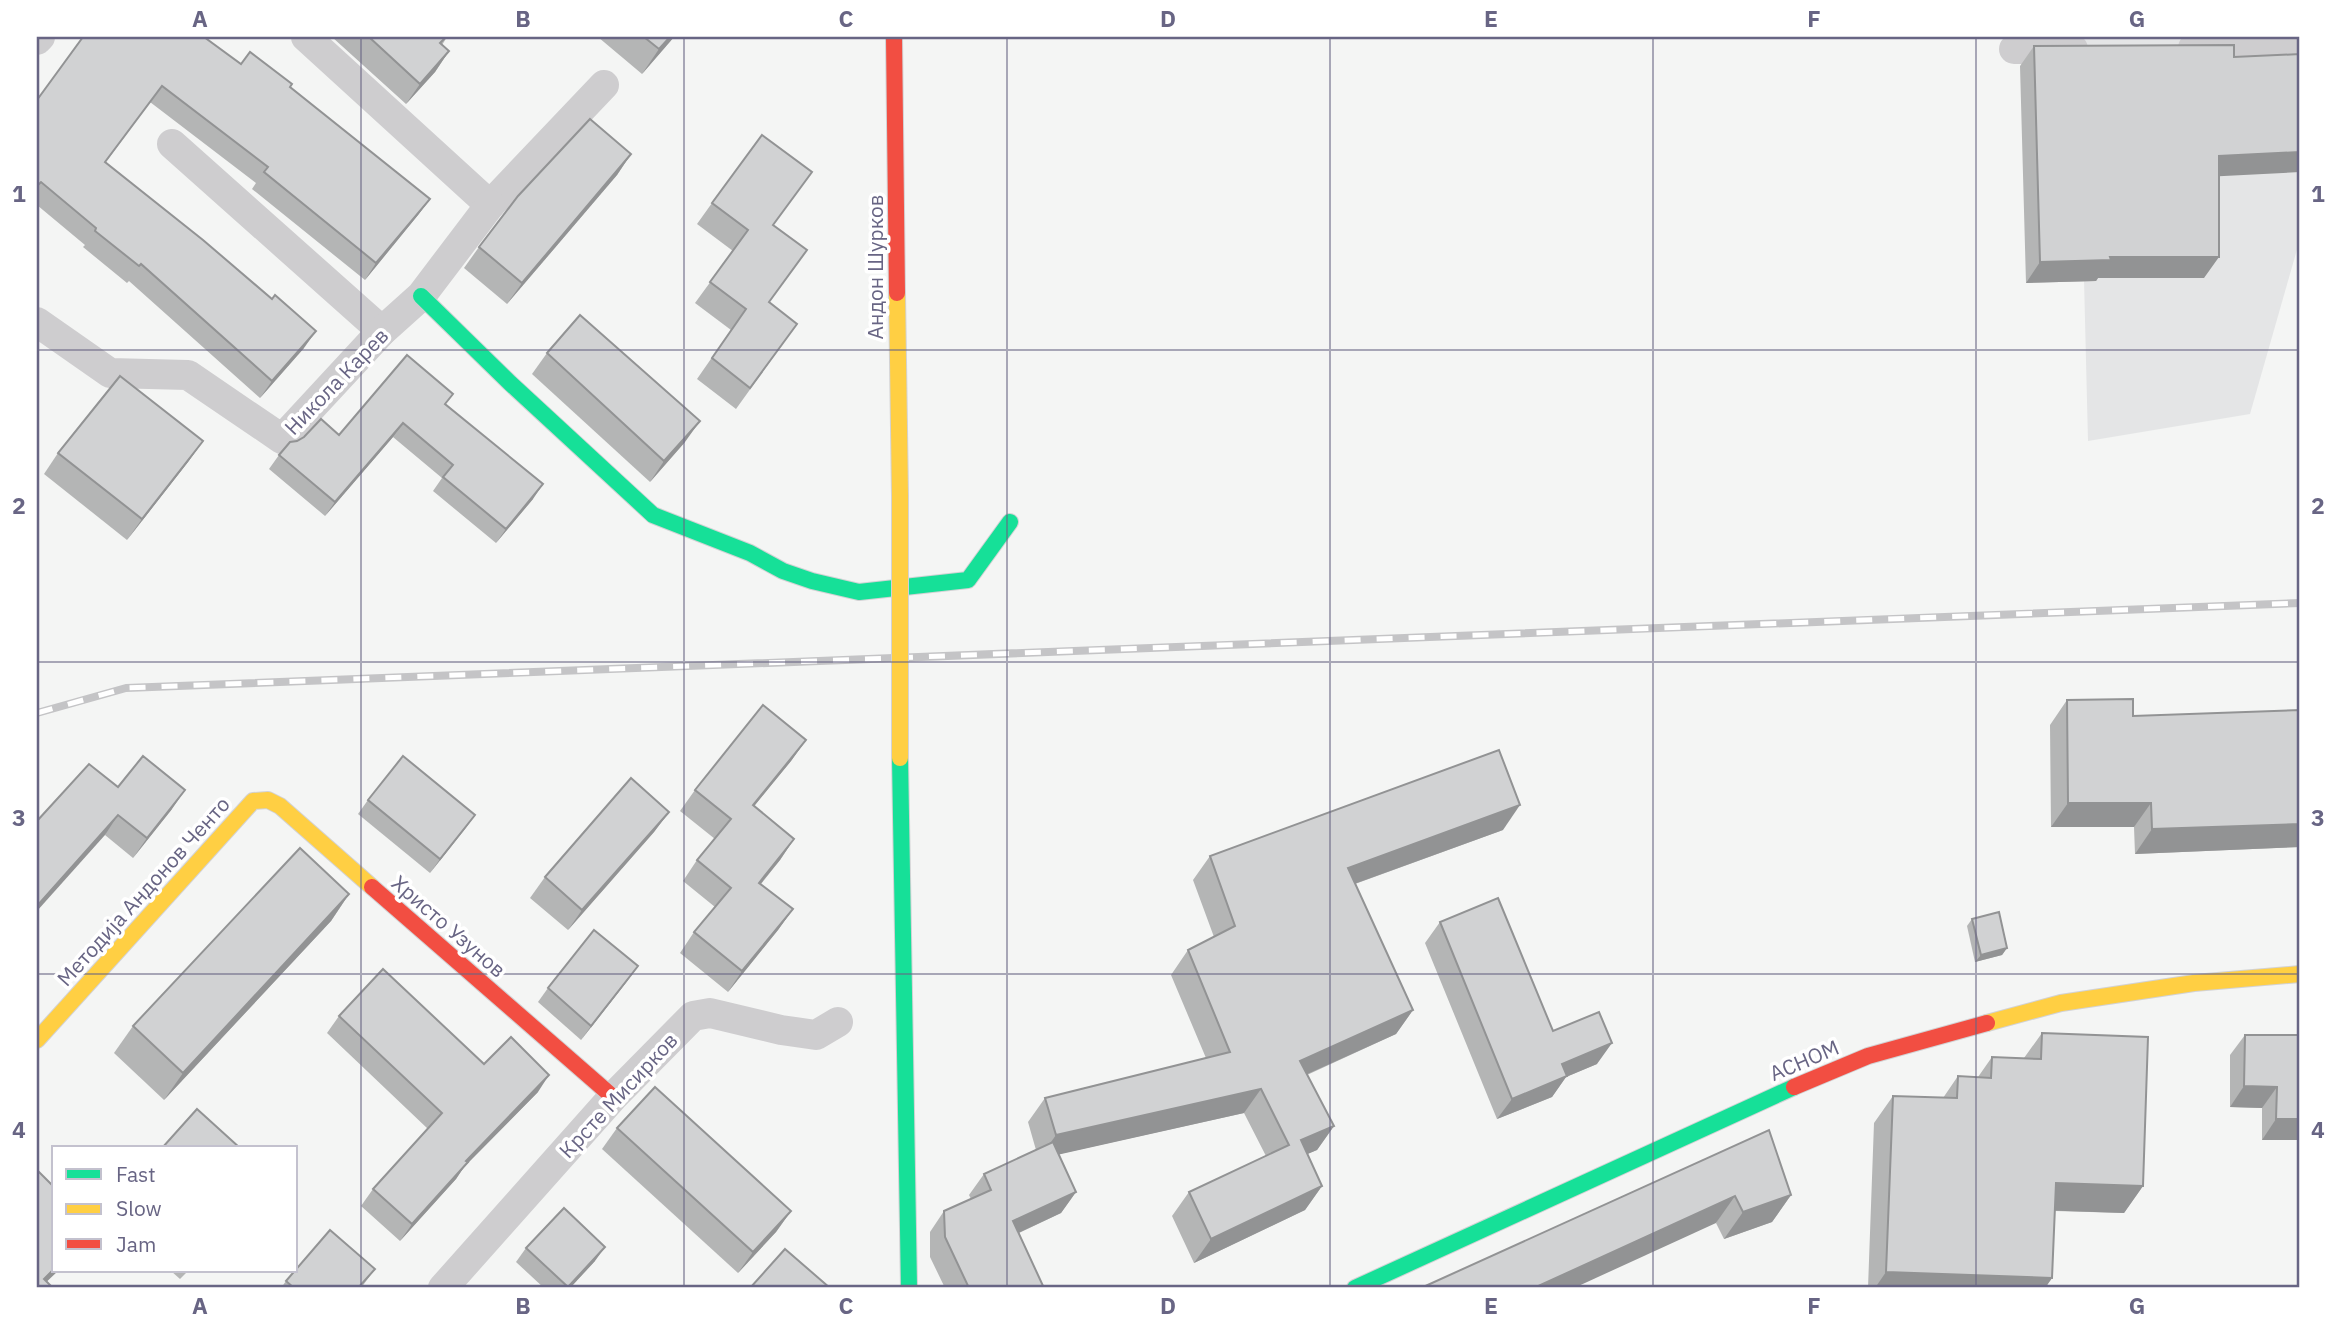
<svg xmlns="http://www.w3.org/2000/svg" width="2337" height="1325" viewBox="0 0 2337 1325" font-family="'IBM Plex Sans',sans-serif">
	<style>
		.built { fill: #e4e5e6 }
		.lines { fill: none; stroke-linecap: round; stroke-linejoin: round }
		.fast-casing { stroke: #d2d2d4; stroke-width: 18 }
		.slow-casing { stroke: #d2d2d4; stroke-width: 18 }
		.jam-casing { stroke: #d2d2d4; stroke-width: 18 }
		.street { stroke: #cecdcf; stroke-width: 30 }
		.fast { stroke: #16e098; stroke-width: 16 }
		.slow { stroke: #ffcf43; stroke-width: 16 }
		.jam { stroke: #f24e42; stroke-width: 16 }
		.rail-casing { stroke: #c4c4c6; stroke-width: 8 }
		.rail { stroke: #fff; stroke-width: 5; stroke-dasharray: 16; stroke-linecap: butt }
		.slow-bridge-casing { stroke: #d2d2d4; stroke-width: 18; stroke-linecap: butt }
		.slow-bridge { stroke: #ffcf43; stroke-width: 16 }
		.wall { fill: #b4b5b5 }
		.shaded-wall { fill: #929394 }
		.building { fill: #d1d2d3; stroke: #929394; stroke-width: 2 }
		.grid { fill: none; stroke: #686584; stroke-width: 2; stroke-opacity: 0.55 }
		.labels { text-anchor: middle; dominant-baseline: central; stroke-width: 7; stroke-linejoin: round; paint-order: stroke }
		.street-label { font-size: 21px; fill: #686584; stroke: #fff }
		.neatline { fill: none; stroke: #686584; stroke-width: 2.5 }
		.grid-label { font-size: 23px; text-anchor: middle; font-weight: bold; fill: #686584 }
	</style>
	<rect width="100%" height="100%" fill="#f4f5f4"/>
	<path class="built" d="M 2078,37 L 2300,37 L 2300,239 L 2250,414 L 2088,441 Z"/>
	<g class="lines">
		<defs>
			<g id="fast">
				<path d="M 421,296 L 510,383 L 653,515 L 750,553 L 783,571 L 812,581 L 859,592 L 968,580 L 1010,522"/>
				<path d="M 900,758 L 909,1288"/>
				<path d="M 1355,1288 L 1794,1087"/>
			</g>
			<g id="slow">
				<path d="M 897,293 L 900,496"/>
				<path d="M 1987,1023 L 2061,1003 L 2194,983 L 2300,974"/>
				<path d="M 37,1040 L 253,801 L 268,800 L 280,806 L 372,887"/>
			</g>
			<g id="jam">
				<path d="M 894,37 L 897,293"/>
				<path d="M 372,887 L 613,1097"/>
				<path d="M 1794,1087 L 1868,1056 L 1987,1023"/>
			</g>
		</defs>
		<use href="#fast" class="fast-casing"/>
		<use href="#slow" class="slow-casing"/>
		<use href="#jam" class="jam-casing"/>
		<g class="street">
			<path d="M 306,37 L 490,205 L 604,85"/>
			<path d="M 37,40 L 40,37"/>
			<path d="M 2193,48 L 2300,48"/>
			<path d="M 2014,49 L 2073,49"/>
			<path d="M 172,144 L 382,331"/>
			<path d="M 37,322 L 110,373 L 188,375 L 282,439 L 382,331 L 421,296 L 490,205"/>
			<path d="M 443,1288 L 613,1097 L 693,1016 L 710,1013 L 781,1030 L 816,1035 L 838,1022"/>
		</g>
		<use href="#fast" class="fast"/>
		<use href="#slow" class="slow"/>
		<use href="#jam" class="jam"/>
		<defs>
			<path id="rail" d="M 37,713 L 126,688 L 2300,603"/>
		</defs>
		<use href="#rail" class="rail-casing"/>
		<use href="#rail" class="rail"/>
		<defs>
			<path id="slow-bridge" d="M 900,496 L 900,758"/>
		</defs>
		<use href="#slow-bridge" class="slow-bridge-casing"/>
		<use href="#slow-bridge" class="slow-bridge"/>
	</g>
	<g class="wall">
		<path d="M 332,37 L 447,37 L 442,45 L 449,51 L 435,72 L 406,104 Z"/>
		<path d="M 598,37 L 674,37 L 642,74 Z"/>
		<path d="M 2034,46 L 2219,176 L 2204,278 L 2098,278 L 2096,281 L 2026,283 L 2020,66 Z"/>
		<path d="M 241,64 L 290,87 L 430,199 L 418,215 L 365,280 L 252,189 L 256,183 L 150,102 L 106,162 L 304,348 L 260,398 L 129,281 L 127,283 L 83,247 L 85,245 L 37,205 L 37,100 Z"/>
		<path d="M 631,154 L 617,175 L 507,304 L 464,268 L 479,247 Z"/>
		<path d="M 712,203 L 773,225 L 769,303 L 797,324 L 736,409 L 697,379 L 731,330 L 695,303 L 733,251 L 697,224 Z"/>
		<path d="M 547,353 L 685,442 L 650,482 L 532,374 Z"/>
		<path d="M 453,394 L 445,404 L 533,499 L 496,543 L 433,491 L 442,478 L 393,437 L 325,516 L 269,469 L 279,455 Z"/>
		<path d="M 203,441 L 188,462 L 127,540 L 44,474 L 58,453 Z"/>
		<path d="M 2067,700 L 2133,716 L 2300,710 L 2300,847 L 2135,854 L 2134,827 L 2051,827 L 2050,725 Z"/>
		<path d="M 806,740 L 791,761 L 754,806 L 794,839 L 780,860 L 761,884 L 793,909 L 778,930 L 728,992 L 680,953 L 694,932 L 715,907 L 683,881 L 697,860 L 715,839 L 680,811 L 695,790 Z"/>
		<path d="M 118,787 L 172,809 L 133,858 L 105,835 Z"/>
		<path d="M 368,800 L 475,815 L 430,873 L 358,814 Z"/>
		<path d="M 669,812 L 654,832 L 568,930 L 530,898 L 545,877 Z"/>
		<path d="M 1503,830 L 1355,884 L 1413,1010 L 1396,1034 L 1307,1075 L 1334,1126 L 1317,1150 L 1307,1154 L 1322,1186 L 1305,1210 L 1194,1263 L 1172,1216 L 1189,1192 L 1266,1156 L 1244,1113 L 1059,1154 L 1076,1192 L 1061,1213 L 1019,1233 L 1044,1288 L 945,1288 L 930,1257 L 930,1232 L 944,1211 L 971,1199 L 969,1195 L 984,1174 L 1036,1150 L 1028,1122 L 1045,1098 L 1206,1058 L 1171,975 L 1188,950 L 1214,937 L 1193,880 L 1210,856 Z"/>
		<path d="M 349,894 L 331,921 L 164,1100 L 114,1053 L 133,1026 Z"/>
		<path d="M 1972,919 L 2007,948 L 2002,955 L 1975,962 L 1967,926 Z"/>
		<path d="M 1440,922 L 1553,1031 L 1597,1064 L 1566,1077 L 1552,1097 L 1497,1119 L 1425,943 Z"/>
		<path d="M 628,980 L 581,1040 L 538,1002 L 548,988 Z"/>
		<path d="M 339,1016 L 484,1064 L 538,1092 L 464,1167 L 456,1179 L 400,1241 L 361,1206 L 373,1189 L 428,1129 L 327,1033 Z"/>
		<path d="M 2042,1033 L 2143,1186 L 2124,1213 L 2055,1211 L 2052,1278 L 2045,1288 L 1868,1288 L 1874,1123 L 1893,1096 L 1943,1098 L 1958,1076 L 1978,1077 L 1992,1057 L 2024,1058 Z"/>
		<path d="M 2245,1035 L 2300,1035 L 2300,1140 L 2262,1140 L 2262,1108 L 2230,1107 L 2230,1055 Z"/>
		<path d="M 617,1128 L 791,1211 L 776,1232 L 738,1273 L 602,1149 Z"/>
		<path d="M 1769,1130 L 1791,1195 L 1772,1222 L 1724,1239 L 1716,1223 Z"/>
		<path d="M 526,1248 L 595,1261 L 570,1288 L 544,1288 L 516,1262 Z"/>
		<path d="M 375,1269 L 361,1288 L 281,1288 L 286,1281 Z"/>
		<path d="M 171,1271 L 188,1271 L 180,1279 Z"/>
	</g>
	<g class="shaded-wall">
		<path d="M 670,37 L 674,37 L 642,74 L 659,49 Z"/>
		<path d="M 449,51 L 435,72 L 406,104 L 420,84 Z"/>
		<path d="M 2300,152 L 2300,172 L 2204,177 L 2219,156 Z"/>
		<path d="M 631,154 L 617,175 L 507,304 L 522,283 Z"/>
		<path d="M 430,199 L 418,215 L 365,280 L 376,263 Z"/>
		<path d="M 2110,257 L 2219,257 L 2204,278 L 2098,278 L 2096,281 L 2026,283 L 2040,262 Z"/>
		<path d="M 316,331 L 304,348 L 260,398 L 272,381 Z"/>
		<path d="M 700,421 L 685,442 L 650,482 L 664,461 Z"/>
		<path d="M 403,423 L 393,437 L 325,516 L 335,502 Z"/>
		<path d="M 203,441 L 188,462 L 127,540 L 142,519 Z"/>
		<path d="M 543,484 L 533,499 L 496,543 L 506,529 Z"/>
		<path d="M 806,740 L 791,761 L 738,826 L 753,805 Z"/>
		<path d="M 185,790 L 172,809 L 133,858 L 147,838 Z"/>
		<path d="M 2068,803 L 2151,803 L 2134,827 L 2051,827 Z"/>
		<path d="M 1520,805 L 1503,830 L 1332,892 L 1348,868 Z"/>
		<path d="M 669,812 L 654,832 L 568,930 L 582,910 Z"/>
		<path d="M 118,815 L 105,835 L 37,911 L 37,906 Z"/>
		<path d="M 475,815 L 465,829 L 430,873 L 440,859 Z"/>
		<path d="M 2300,824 L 2300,847 L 2135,854 L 2152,829 Z"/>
		<path d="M 794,839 L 780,860 L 745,903 L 759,883 Z"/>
		<path d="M 349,894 L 331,921 L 164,1100 L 183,1073 Z"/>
		<path d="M 793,909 L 778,930 L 728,992 L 742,971 Z"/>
		<path d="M 2007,948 L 2002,955 L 1975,962 L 1981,955 Z"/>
		<path d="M 638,966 L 628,980 L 581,1040 L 591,1026 Z"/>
		<path d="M 1413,1010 L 1396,1034 L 1283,1085 L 1300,1061 Z"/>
		<path d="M 1612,1043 L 1597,1064 L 1566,1077 L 1552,1097 L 1497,1119 L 1512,1099 L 1562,1064 Z"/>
		<path d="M 549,1075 L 538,1092 L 464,1167 L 456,1179 L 400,1241 L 412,1224 L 466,1161 Z"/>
		<path d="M 2244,1086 L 2277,1087 L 2262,1108 L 2230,1107 Z"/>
		<path d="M 1261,1089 L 1244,1113 L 1039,1159 L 1056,1135 Z"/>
		<path d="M 2276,1119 L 2300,1119 L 2300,1140 L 2262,1140 Z"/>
		<path d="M 1334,1126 L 1317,1150 L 1284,1164 L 1301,1140 Z"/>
		<path d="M 2056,1183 L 2143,1186 L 2124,1213 L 2037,1210 Z"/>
		<path d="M 1322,1186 L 1305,1210 L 1194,1263 L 1211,1239 Z"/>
		<path d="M 1076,1192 L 1061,1213 L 999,1242 L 1013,1221 Z"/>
		<path d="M 1791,1195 L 1772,1222 L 1724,1239 L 1743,1212 Z"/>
		<path d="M 1735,1196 L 1716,1223 L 1574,1288 L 1534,1288 Z"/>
		<path d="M 791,1211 L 776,1232 L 738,1273 L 753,1252 Z"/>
		<path d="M 605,1247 L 595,1261 L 570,1288 L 567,1288 Z"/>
		<path d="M 54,1269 L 54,1271 L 58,1271 L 40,1288 L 44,1279 Z"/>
		<path d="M 1886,1272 L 2052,1278 L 2045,1288 L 1875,1288 Z"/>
	</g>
	<g class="building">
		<path d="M 83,37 L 204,37 L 241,64 L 250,52 L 292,84 L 290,87 L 430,199 L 376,263 L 264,172 L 268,167 L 162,86 L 105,162 L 203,240 L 272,299 L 275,295 L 316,331 L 272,381 L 141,264 L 139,266 L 95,231 L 96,228 L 41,182 L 37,186 L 37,100 Z"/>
		<path d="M 369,37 L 446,37 L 440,43 L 449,51 L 420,84 Z"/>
		<path d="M 644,37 L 670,37 L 659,49 Z"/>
		<path d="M 2234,45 L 2234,57 L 2300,54 L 2300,152 L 2219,156 L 2219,257 L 2110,257 L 2111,260 L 2040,262 L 2034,46 Z"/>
		<path d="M 590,119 L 631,154 L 522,283 L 479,247 L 518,196 Z"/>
		<path d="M 762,135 L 812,172 L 773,225 L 807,250 L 769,302 L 797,324 L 750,388 L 712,358 L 746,309 L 710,282 L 748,230 L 712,203 Z"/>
		<path d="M 580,315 L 700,421 L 664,461 L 547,353 Z"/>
		<path d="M 407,355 L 453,394 L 445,404 L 543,484 L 506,529 L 443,477 L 453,465 L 403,423 L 335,502 L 279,455 L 290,442 L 297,441 L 304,437 L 321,419 L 339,435 Z"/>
		<path d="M 120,376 L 203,441 L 142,519 L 58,453 Z"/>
		<path d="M 2133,699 L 2133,716 L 2300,710 L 2300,824 L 2152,829 L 2151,803 L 2068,803 L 2067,700 Z"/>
		<path d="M 763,705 L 806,740 L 753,805 L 794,839 L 759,883 L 793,909 L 742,971 L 694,932 L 731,888 L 697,860 L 731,819 L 695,790 Z"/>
		<path d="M 1499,750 L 1520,805 L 1348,868 L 1413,1010 L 1300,1061 L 1334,1126 L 1301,1140 L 1322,1186 L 1211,1239 L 1189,1192 L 1289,1145 L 1261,1089 L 1056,1135 L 1045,1098 L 1230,1052 L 1188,950 L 1235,926 L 1210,856 Z"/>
		<path d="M 143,756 L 185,790 L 147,838 L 118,815 L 37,906 L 37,821 L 89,764 L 118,787 Z"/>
		<path d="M 403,756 L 475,815 L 440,859 L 368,800 Z"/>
		<path d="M 631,778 L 669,812 L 582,910 L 545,877 Z"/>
		<path d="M 300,848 L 349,894 L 183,1073 L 133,1026 Z"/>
		<path d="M 1498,898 L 1553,1031 L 1599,1012 L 1612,1043 L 1562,1064 L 1567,1076 L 1512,1099 L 1440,922 Z"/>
		<path d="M 1999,912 L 2007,948 L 1981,955 L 1972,919 Z"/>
		<path d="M 594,930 L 638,966 L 591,1026 L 548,988 Z"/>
		<path d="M 383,969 L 484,1064 L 511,1037 L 549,1075 L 466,1161 L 468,1162 L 412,1224 L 373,1189 L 442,1113 L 339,1016 Z"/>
		<path d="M 2042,1033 L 2148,1037 L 2143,1186 L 2056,1183 L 2052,1278 L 1886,1272 L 1893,1096 L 1957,1098 L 1958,1076 L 1991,1078 L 1992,1057 L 2041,1059 Z"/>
		<path d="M 2245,1035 L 2300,1035 L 2300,1119 L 2276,1119 L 2277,1087 L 2244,1086 Z"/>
		<path d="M 655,1087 L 791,1211 L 753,1252 L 617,1128 Z"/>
		<path d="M 197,1109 L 240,1148 L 162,1148 Z"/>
		<path d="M 1769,1130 L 1791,1195 L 1743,1212 L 1735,1196 L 1534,1288 L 1421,1288 Z"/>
		<path d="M 1053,1142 L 1076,1192 L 1013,1221 L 1044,1288 L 969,1288 L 945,1237 L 944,1211 L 991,1190 L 984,1174 Z"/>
		<path d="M 37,1170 L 54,1187 L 54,1269 L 44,1279 L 53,1288 L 37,1288 Z"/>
		<path d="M 564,1208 L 605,1247 L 568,1287 L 526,1248 Z"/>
		<path d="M 330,1230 L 375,1269 L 358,1288 L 294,1288 L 286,1281 Z"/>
		<path d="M 785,1249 L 830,1288 L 750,1288 Z"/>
	</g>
	<path class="grid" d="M 361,37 L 361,1288M 684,37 L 684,1288M 1007,37 L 1007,1288M 1330,37 L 1330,1288M 1653,37 L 1653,1288M 1976,37 L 1976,1288M 37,350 L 2300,350M 37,662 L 2300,662M 37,974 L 2300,974"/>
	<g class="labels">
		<g class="street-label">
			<text transform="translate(875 267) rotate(-90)">Андон Шурков</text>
			<text transform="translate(336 381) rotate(-46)">Никола Карев</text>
			<text transform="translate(143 891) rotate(-48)">Методија Андонов Ченто</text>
			<text transform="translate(449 926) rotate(41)">Христо Узунов</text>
			<text transform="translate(1804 1060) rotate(-23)">АСНОМ</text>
			<text transform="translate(618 1095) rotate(-47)">Крсте Мисирков</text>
		</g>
	</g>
	<rect width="2337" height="1325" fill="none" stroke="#ffffff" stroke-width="77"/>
	<rect x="52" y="1146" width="245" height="126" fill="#ffffff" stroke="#c3c1ce" stroke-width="2"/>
	<rect x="66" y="1169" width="35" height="10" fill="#16e098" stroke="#c3c1ce" stroke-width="2"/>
	<text x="116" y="1182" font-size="21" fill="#686584">Fast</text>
	<rect x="66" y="1204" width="35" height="10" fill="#ffcf43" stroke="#c3c1ce" stroke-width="2"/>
	<text x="116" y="1216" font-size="21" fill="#686584">Slow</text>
	<rect x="66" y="1239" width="35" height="10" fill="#f24e42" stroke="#c3c1ce" stroke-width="2"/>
	<text x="116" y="1252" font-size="21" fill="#686584">Jam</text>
	<rect x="38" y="38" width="2260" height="1248" class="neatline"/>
	<g class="grid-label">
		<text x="200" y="27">A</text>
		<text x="523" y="27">B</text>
		<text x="846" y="27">C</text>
		<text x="1168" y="27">D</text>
		<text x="1491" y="27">E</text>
		<text x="1814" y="27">F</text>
		<text x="2137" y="27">G</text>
		<text x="19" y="202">1</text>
		<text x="2318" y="202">1</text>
		<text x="19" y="514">2</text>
		<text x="2318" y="514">2</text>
		<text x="19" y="826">3</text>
		<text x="2318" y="826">3</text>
		<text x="19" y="1138">4</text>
		<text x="2318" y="1138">4</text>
		<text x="200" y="1314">A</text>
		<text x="523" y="1314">B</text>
		<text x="846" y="1314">C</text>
		<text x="1168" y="1314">D</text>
		<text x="1491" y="1314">E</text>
		<text x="1814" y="1314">F</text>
		<text x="2137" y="1314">G</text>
	</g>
</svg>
